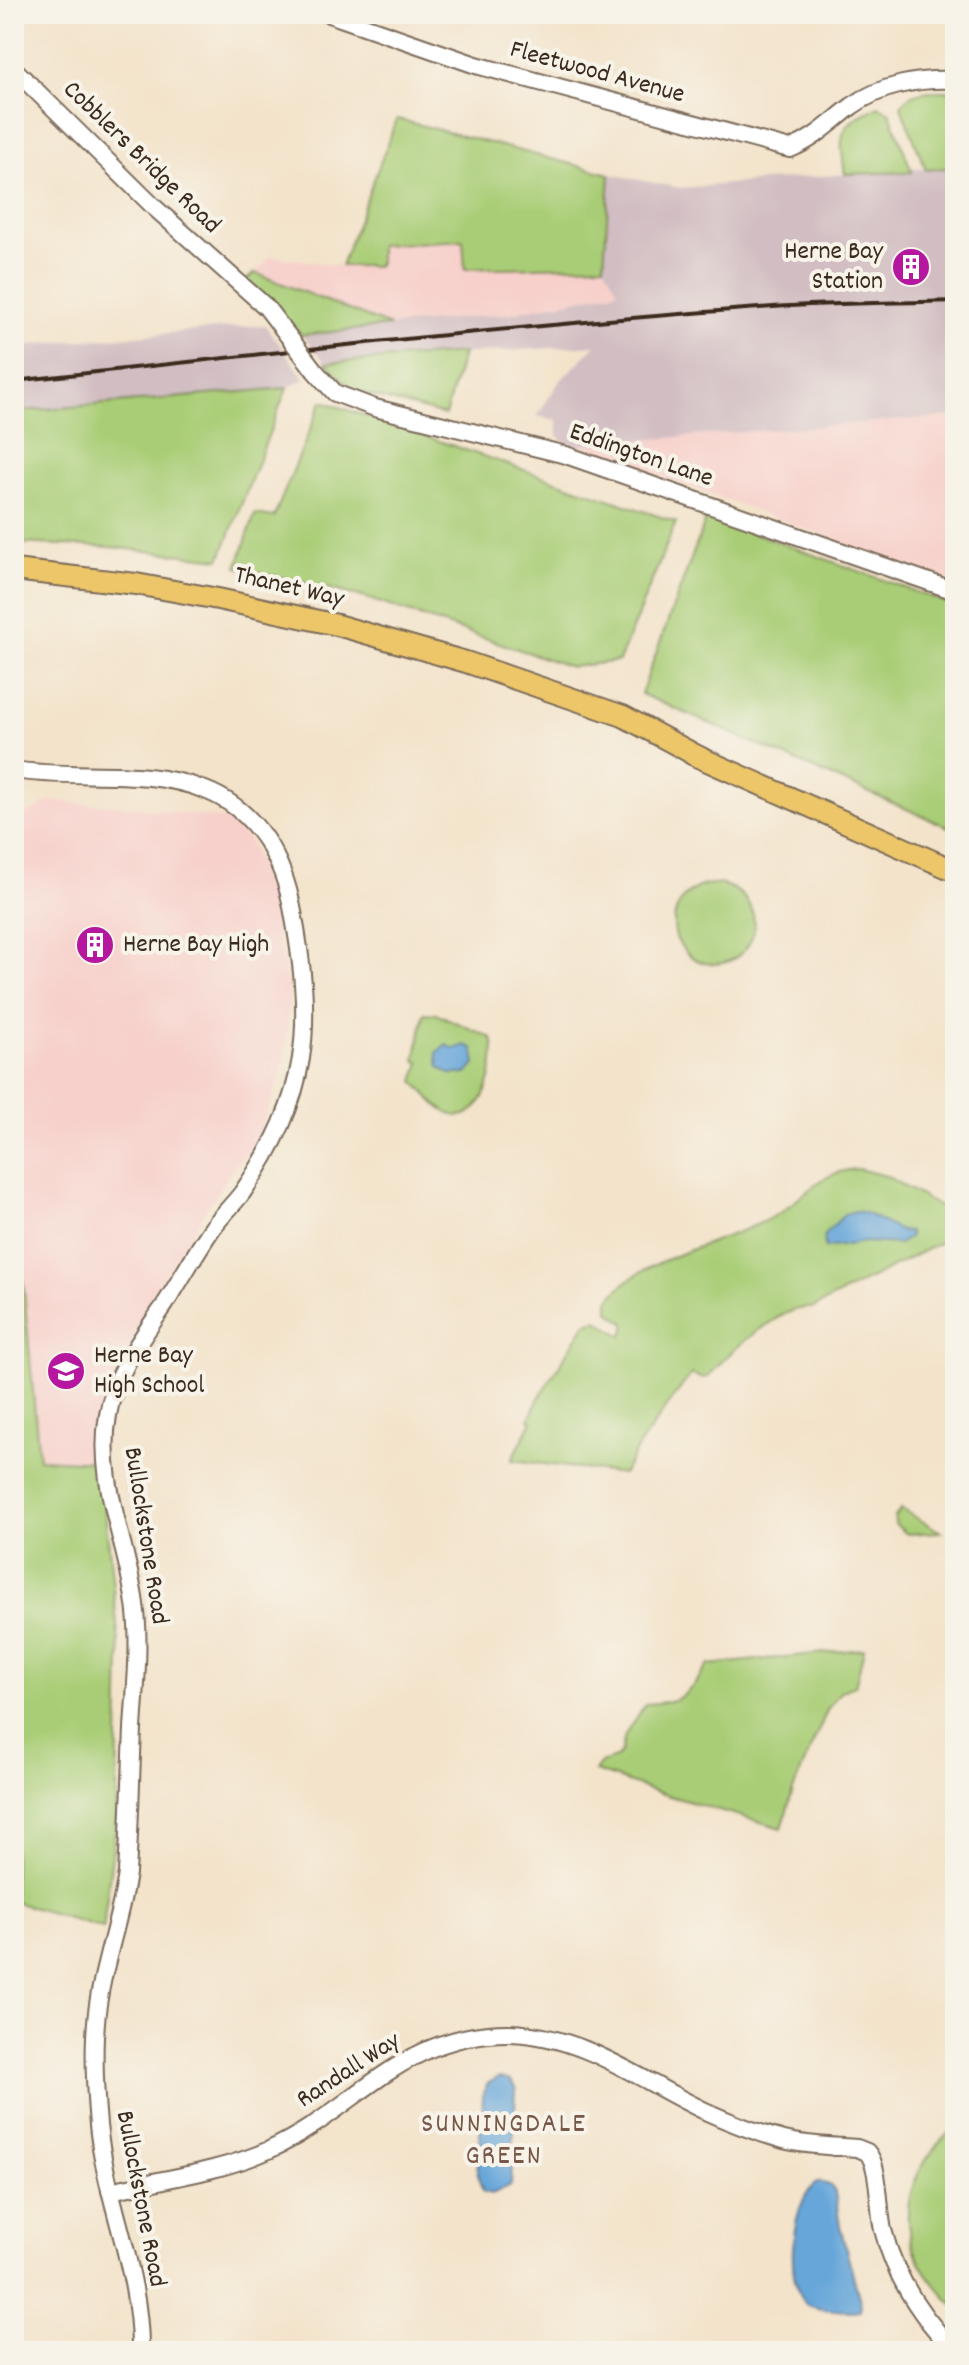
<svg xmlns="http://www.w3.org/2000/svg" width="969" height="2365" viewBox="0 0 969 2365" font-family="Dekko,sans-serif">
	<style>
		.built { fill: #f7d0cb }
		.industrial { fill: #d2bec2 }
		.green { fill: #a9cd76; stroke: #727c4a; stroke-width: 2 }
		.water { fill: #66a6d9; stroke: #50687c; stroke-width: 2 }
		.lines { fill: none; stroke-linecap: round; stroke-linejoin: round }
		.tertiary-casing { stroke: #7b6b5a; stroke-width: 20 }
		.primary-casing { stroke: #7b6b5a; stroke-width: 24 }
		.tertiary { stroke: #fff; stroke-width: 16 }
		.primary { stroke: #ecc669; stroke-width: 20 }
		.rail { stroke: #3b2a1e; stroke-width: 4 }
		.tertiary-bridge-casing { stroke: #7b6b5a; stroke-width: 20; stroke-linecap: butt }
		.tertiary-bridge { stroke: #fff; stroke-width: 16 }
		.labels { text-anchor: middle; dominant-baseline: central; stroke-width: 8; stroke-linejoin: round; paint-order: stroke }
		.street-label { font-size: 26px; fill: #3b2a1e; stroke: #f7f3e8 }
		.poi-label { font-size: 26px; fill: #3b2a1e; stroke: #f7f3e8; text-anchor: start }
		.neighbourhood-label { font-size: 28px; letter-spacing: 2px; fill: #79584a; stroke: #f7f3e8 }
	</style>
	<rect width="100%" height="100%" fill="#f7f3e8"/>
	<filter id="ink" filterUnits="userSpaceOnUse"><feTurbulence type="fractalNoise" baseFrequency=".0125" numOctaves="2"/><feDisplacementMap in="SourceGraphic" scale="16" xChannelSelector="R" yChannelSelector="G"/><feConvolveMatrix kernelMatrix="1 2 1 2 8 2 1 2 1" color-interpolation-filters="sRGB"/></filter>
	<filter id="wash" filterUnits="userSpaceOnUse"><feTurbulence type="fractalNoise" baseFrequency=".006" numOctaves="4" result="noise"/><feDisplacementMap in="SourceGraphic" scale="32" xChannelSelector="R" yChannelSelector="G"/><feGaussianBlur stdDeviation="1.8" result="paint"/><feColorMatrix in="noise" values="0 0 0 0 0 0 0 0 0 0 0 0 0 0 0 0 0 1.4 0 .05"/><feComposite in="paint" operator="in"/></filter>
	<g filter="url(#wash)">
		<rect width="100%" height="100%" fill="#f3e3ca"/>
		<g class="built">
			<path d="M 464,240 L 466,269 L 604,265 L 618,291 L 512,313 L 390,326 L 255,273 L 271,256 L 341,266 L 379,266 L 379,245 Z"/>
			<path d="M 955,416 L 955,583 L 574,445 Z"/>
			<path d="M 49,801 L 139,807 L 230,820 L 251,843 L 267,888 L 290,993 L 285,1060 L 257,1142 L 234,1167 L 153,1293 L 129,1346 L 100,1462 L 120,1654 L 116,1823 L 103,1928 L 14,1902 L 14,823 Z"/>
		</g>
		<g class="industrial">
			<path d="M 955,165 L 955,416 L 574,445 L 562,441 L 558,436 L 557,420 L 537,416 L 559,382 L 596,345 L 326,363 L 302,335 L 512,313 L 618,291 L 604,265 L 610,174 L 680,188 Z"/>
			<path d="M 265,325 L 305,379 L 287,388 L 14,413 L 14,346 Z"/>
		</g>
		<g class="green">
			<path d="M 929,91 L 955,91 L 955,167 L 926,170 L 901,107 C 907,94 916,93 929,91 Z"/>
			<path d="M 879,106 L 890,113 L 912,172 L 845,174 C 839,133 837,125 879,106 Z"/>
			<path d="M 397,119 L 610,174 L 604,265 L 465,269 L 463,240 L 379,245 L 379,266 L 341,266 Z"/>
			<path d="M 255,273 L 390,326 L 302,335 L 246,280 Z"/>
			<path d="M 463,353 L 445,415 L 353,391 L 326,363 Z"/>
			<path d="M 287,388 L 220,559 L 110,547 L 14,543 L 14,412 Z"/>
			<path d="M 322,401 L 676,522 L 619,661 L 571,667 L 363,597 L 237,567 L 255,514 L 274,517 Z"/>
			<path d="M 707,516 L 955,606 L 955,830 L 641,694 Z"/>
			<circle cx="714" cy="924" r="40"/>
			<path d="M 424,1013 L 437,1014 L 492,1038 C 499,1062 483,1133 446,1112 C 434,1105 423,1091 414,1081 L 420,1062 L 415,1061 Z"/>
			<path d="M 858,1169 L 886,1176 L 938,1206 L 955,1206 L 955,1235 L 813,1308 C 782,1303 727,1354 708,1377 L 701,1378 L 691,1374 L 640,1444 L 623,1474 L 512,1460 L 532,1421 L 529,1419 L 540,1396 L 586,1323 L 597,1320 L 622,1336 L 625,1330 L 625,1323 L 609,1311 L 609,1301 C 635,1256 739,1241 784,1210 C 809,1192 824,1170 858,1169 Z"/>
			<path d="M 20,1245 L 39,1459 L 100,1462 L 120,1654 L 116,1823 L 103,1928 L 14,1902 L 14,1246 Z"/>
			<path d="M 901,1509 L 941,1532 L 907,1534 L 895,1524 L 895,1517 Z"/>
			<path d="M 864,1649 L 855,1686 L 841,1691 L 828,1708 L 793,1790 L 782,1828 L 666,1795 L 595,1771 L 601,1763 L 616,1758 L 621,1752 L 625,1735 L 646,1704 C 685,1702 686,1695 709,1665 Z"/>
			<path d="M 955,2127 L 955,2306 C 893,2247 891,2186 955,2127 Z"/>
		</g>
		<g class="water">
			<path d="M 446,1045 L 455,1049 L 465,1045 L 473,1048 L 476,1063 L 467,1074 L 450,1074 L 439,1067 L 437,1052 Z"/>
			<path d="M 855,1211 C 876,1213 890,1231 909,1232 L 910,1236 L 899,1244 L 866,1242 L 825,1248 L 824,1235 L 845,1214 Z"/>
			<path d="M 499,2077 L 511,2080 L 516,2090 L 511,2185 L 492,2194 L 483,2192 L 477,2174 L 483,2096 L 487,2084 Z"/>
			<path d="M 819,2182 L 830,2185 L 835,2192 L 840,2226 L 861,2305 L 860,2310 C 850,2312 812,2310 805,2303 C 784,2282 791,2194 819,2182 Z"/>
		</g>
	</g>
	<g filter="url(#ink)">
		<g class="lines">
			<defs>
				<g id="tertiary">
					<path d="M 329,14 L 476,65 L 790,149 C 815,139 831,122 852,106 C 881,85 920,78 955,80"/>
					<path d="M 14,69 L 155,208 L 266,307"/>
					<path d="M 315,371 L 335,393 L 375,408 L 566,455 L 955,591"/>
					<path d="M 14,770 C 76,780 145,766 205,790 C 257,810 284,860 293,912 C 314,1027 310,1095 242,1193 C 232,1206 220,1217 211,1230 C 194,1255 180,1281 164,1306 C 141,1339 114,1375 108,1415 C 96,1484 129,1545 136,1612 C 140,1650 135,1691 133,1729 C 131,1777 130,1825 127,1873 C 120,1923 100,1971 96,2022 C 93,2055 95,2091 98,2125 C 106,2202 141,2273 140,2351"/>
					<path d="M 110,2191 C 163,2179 220,2172 269,2150 C 355,2111 402,2032 510,2033 C 584,2035 641,2081 705,2111 C 729,2122 758,2133 784,2140 C 808,2146 833,2146 857,2148 L 867,2152 C 880,2166 878,2209 883,2230 C 895,2277 921,2317 955,2351"/>
				</g>
				<g id="primary">
					<path d="M 14,570 L 136,584 L 218,599 L 337,625 L 466,662 L 623,716 L 701,758"/>
					<path d="M 692,754 L 955,871"/>
				</g>
			</defs>
			<use href="#tertiary" class="tertiary-casing"/>
			<use href="#primary" class="primary-casing"/>
			<use href="#tertiary" class="tertiary"/>
			<use href="#primary" class="primary"/>
			<path class="rail" d="M 14,381 C 267,353 520,325 773,307 C 834,303 895,303 955,301"/>
			<defs>
				<path id="tertiary-bridge" d="M 266,307 L 315,371"/>
			</defs>
			<use href="#tertiary-bridge" class="tertiary-bridge-casing"/>
			<use href="#tertiary-bridge" class="tertiary-bridge"/>
		</g>
	</g>
	<defs>
		<symbol id="building-disc" viewBox="-11 -11 22 22"><circle r="9.5" fill="#b5179e" stroke="#f7f3e8"/><path d="M-4-6H4V6H1V3H-1V6H-4ZM-2.5-4.3h1.7v1.8h-1.7ZM.8-4.3h1.7v1.8H.8ZM-2.5-1h1.7V.8h-1.7ZM.8-1h1.7V.8H.8Z" fill="#fff"/></symbol>
		<symbol id="school-disc" viewBox="-11 -11 22 22"><circle r="9.5" fill="#b5179e" stroke="#f7f3e8"/><path d="M0-5L7-2L0 1L-7-2ZM-4 1L0 2.5L4 1V4Q0 6-4 4Z" fill="#fff"/></symbol>
	</defs>
	<g fill-rule="evenodd">
		<use href="#building-disc" x="889" y="245" width="44" height="44"/>
		<use href="#building-disc" x="73" y="923" width="44" height="44"/>
		<use href="#school-disc" x="44" y="1349" width="44" height="44"/>
	</g>
	<g class="labels">
		<g class="street-label">
			<text transform="translate(597 73) rotate(15)">Fleetwood Avenue</text>
			<text transform="translate(141 158) rotate(44)">Cobblers Bridge Road</text>
			<text transform="translate(641 456) rotate(19)">Eddington Lane</text>
			<text transform="translate(289 588) rotate(13)">Thanet Way</text>
			<text transform="translate(145 1536) rotate(81)">Bullockstone Road</text>
			<text transform="translate(349 2071) rotate(-33)">Randall Way</text>
			<text transform="translate(140 2199) rotate(79)">Bullockstone Road</text>
		</g>
		<g class="poi-label">
			<text x="883" y="252" text-anchor="end">Herne Bay<tspan x="883" dy="30">Station</tspan></text>
			<text x="123" y="945">Herne Bay High</text>
			<text x="94" y="1356">Herne Bay<tspan x="94" dy="30">High School</tspan></text>
		</g>
		<g class="neighbourhood-label">
			<text x="504" y="2126">SUNNINGDALE<tspan x="504" dy="32">GREEN</tspan></text>
		</g>
	</g>
	<rect width="969" height="2365" fill="none" stroke="#f7f3e8" stroke-width="48"/>
</svg>
